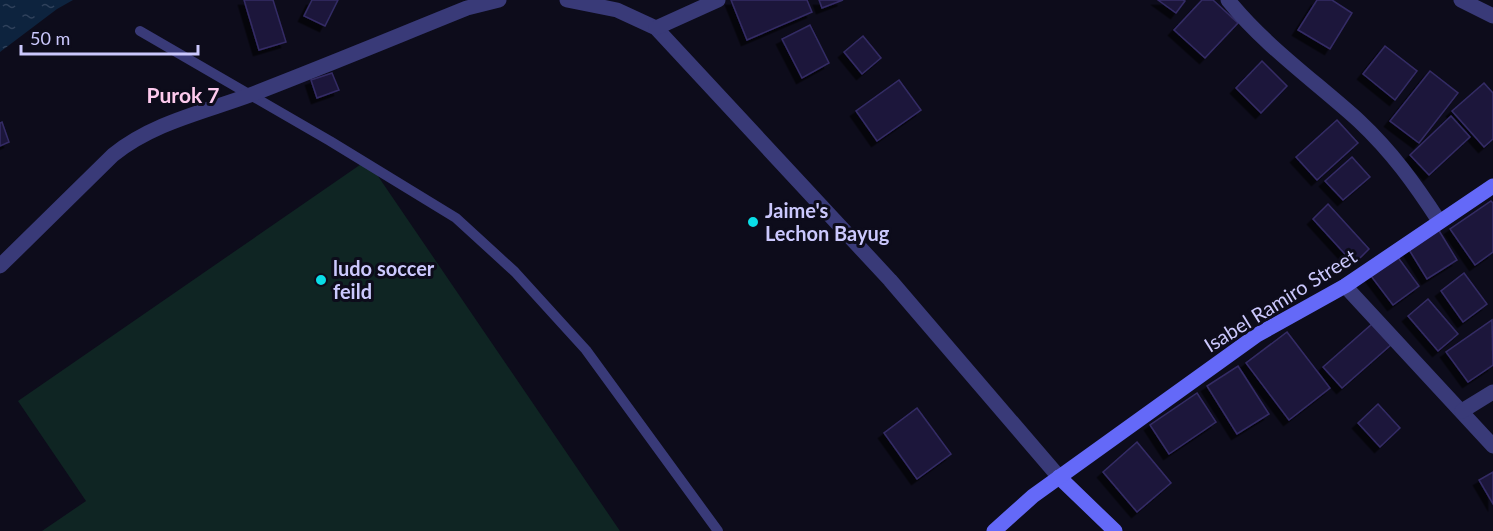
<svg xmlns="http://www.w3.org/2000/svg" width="1493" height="531" viewBox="0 0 1493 531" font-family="Lato,sans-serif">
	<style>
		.garden { fill: #0f2523 }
		.water { fill: url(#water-ripples) }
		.building { fill: #1e193b; stroke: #342c66; stroke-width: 1.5; filter: url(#shadow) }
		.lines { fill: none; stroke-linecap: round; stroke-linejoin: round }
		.lane { stroke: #393a78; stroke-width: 10 }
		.street { stroke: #393a78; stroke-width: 15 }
		.secondary { stroke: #6469f8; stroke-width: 15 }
		.poi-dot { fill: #0adee7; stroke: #0d0c1b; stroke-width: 2 }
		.labels { text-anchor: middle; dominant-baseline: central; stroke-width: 6; stroke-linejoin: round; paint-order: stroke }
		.poi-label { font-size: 20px; font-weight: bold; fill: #cbc8fd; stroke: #0d0c1b; text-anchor: start }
		.street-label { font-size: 20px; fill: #cbc8fd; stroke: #0d0c1b }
		.neighbourhood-label { font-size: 21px; font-weight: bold; fill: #fdcaed; stroke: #0d0c1b }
	</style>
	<defs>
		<pattern id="water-ripples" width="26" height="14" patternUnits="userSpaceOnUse" patternTransform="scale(1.5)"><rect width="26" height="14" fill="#0d233e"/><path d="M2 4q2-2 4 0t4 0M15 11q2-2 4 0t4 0" fill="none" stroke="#2f415b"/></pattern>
		<filter id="shadow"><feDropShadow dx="-5.5" dy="5.5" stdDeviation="0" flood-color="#0009"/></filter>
	</defs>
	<rect width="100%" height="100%" fill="#0d0c1b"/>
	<path class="garden" d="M 367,160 L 620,531 L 42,531 L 86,501 L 18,401 Z"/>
	<path class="water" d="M 0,0 L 73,0 L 57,9 L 0,52 Z"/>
	<g class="building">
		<path d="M 244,0 L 273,0 L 286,42 L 259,50 Z"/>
		<path d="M 312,0 L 338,0 L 325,26 L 304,16 Z"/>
		<path d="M 731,0 L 807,0 L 812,12 L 747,40 Z"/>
		<path d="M 819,0 L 843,0 L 822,8 Z"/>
		<path d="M 1158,0 L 1183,0 L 1185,1 L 1176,13 Z"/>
		<path d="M 1202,0 L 1213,0 L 1238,23 L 1205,58 L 1174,30 Z"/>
		<path d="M 1317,0 L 1332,0 L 1352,13 L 1330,49 L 1298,30 Z"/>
		<path d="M 810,25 L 829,63 L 802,78 L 782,39 Z"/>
		<path d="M 863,36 L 881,58 L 862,74 L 844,52 Z"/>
		<path d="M 1385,46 L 1417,71 L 1395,100 L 1363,74 Z"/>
		<path d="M 1262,61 L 1287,86 L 1261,113 L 1236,88 Z"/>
		<path d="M 1430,71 L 1458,93 L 1419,143 L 1390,121 Z"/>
		<path d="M 332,73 L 339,90 L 317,98 L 311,80 Z"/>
		<path d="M 899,80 L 921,110 L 877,141 L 856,111 Z"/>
		<path d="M 1484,83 L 1493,93 L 1493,139 L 1484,147 L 1452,111 Z"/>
		<path d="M 1451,116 L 1470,137 L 1429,175 L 1410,155 Z"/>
		<path d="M 1337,120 L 1358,143 L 1317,180 L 1296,157 Z"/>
		<path d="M 2,122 L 9,142 L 0,146 L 0,123 Z"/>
		<path d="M 1352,157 L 1370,177 L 1343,200 L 1325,181 Z"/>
		<path d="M 1491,201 L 1493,203 L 1493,252 L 1475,265 L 1450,229 Z"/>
		<path d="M 1328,204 L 1369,249 L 1354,264 L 1313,219 Z"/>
		<path d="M 1438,229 L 1457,260 L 1427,279 L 1408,248 Z"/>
		<path d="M 1397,256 L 1419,286 L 1393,305 L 1371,276 Z"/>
		<path d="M 1464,273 L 1487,304 L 1463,322 L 1441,291 Z"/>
		<path d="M 1428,299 L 1458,334 L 1438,351 L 1408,316 Z"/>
		<path d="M 1492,320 L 1493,365 L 1468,382 L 1446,352 Z"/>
		<path d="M 1373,323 L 1392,344 L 1342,388 L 1323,367 Z"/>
		<path d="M 1287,332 L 1330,388 L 1289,420 L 1246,363 Z"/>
		<path d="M 1238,366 L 1269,414 L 1237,434 L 1207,386 Z"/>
		<path d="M 1197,393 L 1216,422 L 1169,454 L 1150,425 Z"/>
		<path d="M 1378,404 L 1400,428 L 1380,447 L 1358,423 Z"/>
		<path d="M 917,408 L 951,454 L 917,479 L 884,433 Z"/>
		<path d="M 1137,442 L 1171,483 L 1137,512 L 1103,472 Z"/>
		<path d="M 1493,472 L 1493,504 L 1479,480 Z"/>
	</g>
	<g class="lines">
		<path class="lane" d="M 140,31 L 330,141 L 456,218 L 515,272 L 586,350 L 718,531"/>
		<g class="street">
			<path d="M 567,0 L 617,10 L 656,28 L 890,280 L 1059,477"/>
			<path d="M 1228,0 C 1265,46 1316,82 1359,121 C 1392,152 1415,184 1439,221"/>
			<path d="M 1461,0 L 1493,16"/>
			<path d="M 656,28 L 718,0"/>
			<path d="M 0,266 L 113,155 C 152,123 204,112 250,95 C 323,67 395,37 467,8 L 499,0"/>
			<path d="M 1345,286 L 1493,446"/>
			<path d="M 1462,411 L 1493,392"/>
		</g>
		<g class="secondary">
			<path d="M 1059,477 L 1115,531"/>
			<path d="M 994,531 L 1033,496 L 1257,335 L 1345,286 L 1493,186"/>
		</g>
	</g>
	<g class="poi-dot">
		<circle cx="753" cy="222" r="6"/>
		<circle cx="321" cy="280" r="6"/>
	</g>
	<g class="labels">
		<g class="poi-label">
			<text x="765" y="210">Jaime's<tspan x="765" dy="23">Lechon Bayug</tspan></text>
			<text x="333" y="268">ludo soccer<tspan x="333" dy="23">feild</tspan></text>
		</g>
		<g class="street-label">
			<text transform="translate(1280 300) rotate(-32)">Isabel Ramiro Street</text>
		</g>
		<g class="neighbourhood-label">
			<text x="183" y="94">Purok 7</text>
		</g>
	</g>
	<path d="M21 45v9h177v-9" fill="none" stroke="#cbc8fd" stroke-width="3"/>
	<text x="30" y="45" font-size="18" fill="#cbc8fd" stroke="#0d0c1b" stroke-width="4.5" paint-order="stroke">50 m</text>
</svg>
